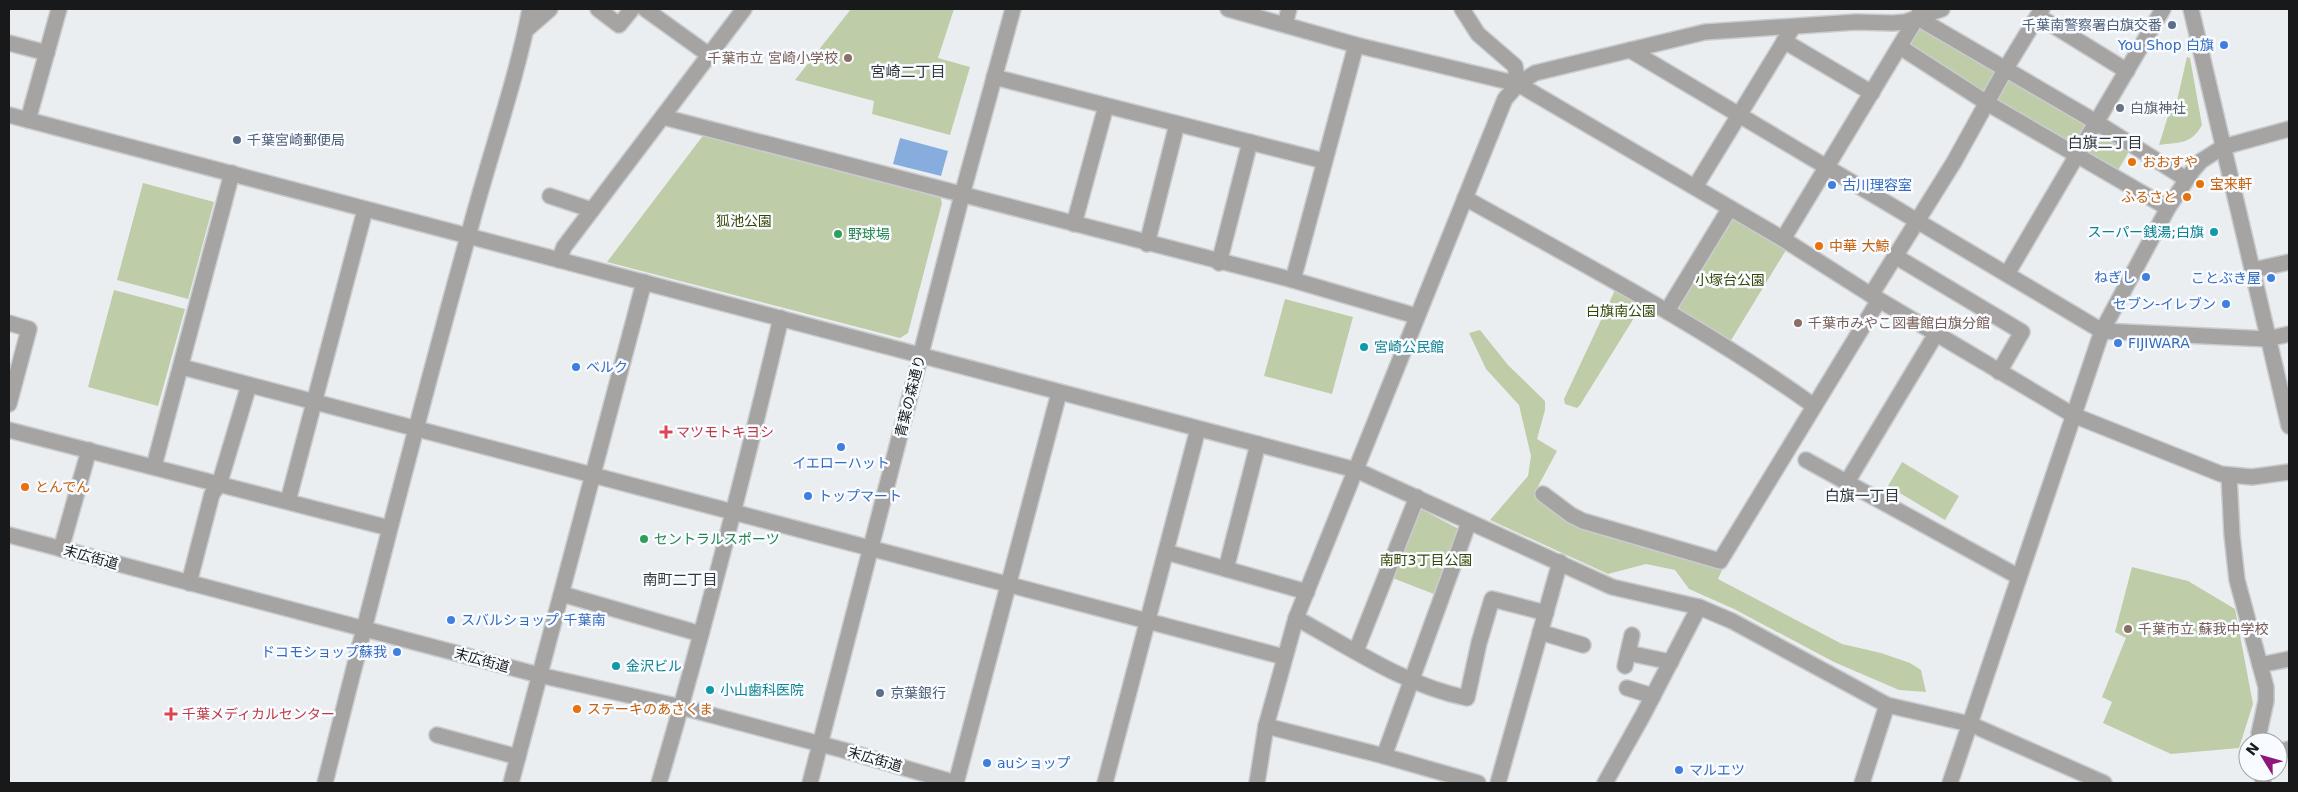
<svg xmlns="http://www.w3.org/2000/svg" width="2298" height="792" viewBox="0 0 2298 792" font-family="'DejaVu Sans','Noto Sans JP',sans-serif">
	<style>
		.green { fill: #bfcca8 }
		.water { fill: #86adde }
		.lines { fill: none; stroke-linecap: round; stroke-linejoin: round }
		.minor-casing { stroke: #c9cccf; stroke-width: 18 }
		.minor { stroke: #a5a4a2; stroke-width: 15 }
		.service-dot { fill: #5c6f8a; stroke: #f8fbff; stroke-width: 2 }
		.shop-dot { fill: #3f7fe0; stroke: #f8fbff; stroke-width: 2 }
		.education-dot { fill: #8d6e63; stroke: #f8fbff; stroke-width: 2 }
		.worship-dot { fill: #6b7280; stroke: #f8fbff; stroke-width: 2 }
		.food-dot { fill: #e8710a; stroke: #f8fbff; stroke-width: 2 }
		.culture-dot { fill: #0f9aa8; stroke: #f8fbff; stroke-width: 2 }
		.leisure-dot { fill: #2e9e5b; stroke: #f8fbff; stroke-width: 2 }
		.health-dot { fill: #e0444e; stroke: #f8fbff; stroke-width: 2 }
		.labels { text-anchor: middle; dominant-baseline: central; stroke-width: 5; stroke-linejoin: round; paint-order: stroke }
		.service-label { font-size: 14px; fill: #4e5e75; stroke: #f8fbff; text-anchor: start }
		.shop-label { font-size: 14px; fill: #366cbe; stroke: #f8fbff; text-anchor: start }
		.education-label { font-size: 14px; fill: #785e54; stroke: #f8fbff; text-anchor: start }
		.worship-label { font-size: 14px; fill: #5b616d; stroke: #f8fbff; text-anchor: start }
		.food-label { font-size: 14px; fill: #c56008; stroke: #f8fbff; text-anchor: start }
		.park-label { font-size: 14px; fill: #384700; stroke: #f8fbff }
		.culture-label { font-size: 14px; fill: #0d838f; stroke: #f8fbff; text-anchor: start }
		.leisure-label { font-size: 14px; fill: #27864d; stroke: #f8fbff; text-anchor: start }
		.street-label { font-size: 14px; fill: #17191a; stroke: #f8fbff }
		.health-label { font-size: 14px; fill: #be3a42; stroke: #f8fbff; text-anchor: start }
		.neighbourhood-label { font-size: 15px; fill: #343739; stroke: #f8fbff }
	</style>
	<rect width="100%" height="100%" fill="#ebeef1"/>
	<g class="green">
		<path d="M 851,9 L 954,9 L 938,58 L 970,67 L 950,135 L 872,114 L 874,101 L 795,80 Z"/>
		<path d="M 1925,25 L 1995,67 L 1997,76 L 1989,89 L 1981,91 L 1907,46 L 1917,28 Z"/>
		<path d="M 2187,57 L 2190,58 L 2202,125 C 2191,145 2179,142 2159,145 L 2169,113 L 2176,105 Z"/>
		<path d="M 2011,77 L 2084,120 L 2086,129 L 2079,141 L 2069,143 L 1998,100 L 1995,93 L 2003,79 Z"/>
		<path d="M 2103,131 L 2131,148 L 2117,172 L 2089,155 L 2087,146 L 2094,134 Z"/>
		<path d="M 705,133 L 940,196 L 942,203 L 908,333 L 900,338 L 607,262 Z"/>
		<path d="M 143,183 L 214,202 L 188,299 L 117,280 Z"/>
		<path d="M 1734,219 L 1786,250 L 1730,342 L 1674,309 L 1728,221 Z"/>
		<path d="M 1616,288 L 1642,305 L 1580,405 L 1577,408 L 1565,404 L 1564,399 Z"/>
		<path d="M 114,290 L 185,309 L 158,406 L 88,387 Z"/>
		<path d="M 1285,299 L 1353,317 L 1332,394 L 1264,376 Z"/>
		<path d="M 1480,330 L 1508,365 L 1545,401 L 1545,410 L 1537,439 L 1557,451 L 1536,490 L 1537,498 L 1723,568 L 1718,579 L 1842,644 L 1881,653 L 1910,663 L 1921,670 L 1926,692 L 1899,690 L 1834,662 L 1734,609 L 1689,589 L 1675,570 L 1646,564 L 1608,574 L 1490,520 L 1528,476 L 1531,456 L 1519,405 L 1486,369 L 1469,333 Z"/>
		<path d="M 1902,462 L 1959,496 L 1945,520 L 1888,486 Z"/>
		<path d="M 1421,509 L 1457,528 L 1464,534 L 1439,596 L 1390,577 L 1416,512 Z"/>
		<path d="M 2132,567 L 2188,581 L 2235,609 L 2253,704 L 2239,748 L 2171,754 L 2103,723 L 2112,702 L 2102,697 L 2126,638 L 2115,632 Z"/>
	</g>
	<path class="water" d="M 900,138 L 948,151 L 941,176 L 893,164 Z"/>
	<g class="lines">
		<defs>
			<g id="minor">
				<path d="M 598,9 L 619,25 L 632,9"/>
				<path d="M 645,9 L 709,55"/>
				<path d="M 1228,9 L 1356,45 L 1518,84 L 1783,239 L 1871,295 L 2073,415 L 2221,474 L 2252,477 L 2289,472"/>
				<path d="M 1462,9 L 1478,34 L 1515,66 L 1518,84"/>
				<path d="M 2191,9 L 2289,426"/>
				<path d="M 2038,16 L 2127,71"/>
				<path d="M 1918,18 L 2096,122 L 2186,179"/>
				<path d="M 1285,24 L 1289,9"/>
				<path d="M 526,30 L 550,9"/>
				<path d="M 1784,41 L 1872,93"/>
				<path d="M 9,43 L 47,53"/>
				<path d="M 1900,47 L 1987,103 L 2168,208"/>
				<path d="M 1630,50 L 2102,331 L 2267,339 L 2289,334"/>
				<path d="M 994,77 L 1324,161"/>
				<path d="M 9,115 L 1356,470 L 1612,587 L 1699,607 L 1732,621 L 1887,705 L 1970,724 L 2104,783"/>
				<path d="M 663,117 L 1293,280 L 1416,316"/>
				<path d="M 28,120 L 59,9"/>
				<path d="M 1695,187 L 1793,27"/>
				<path d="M 550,196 L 592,210"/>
				<path d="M 1465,198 C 1583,264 1704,327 1814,406"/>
				<path d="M 1074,224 L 1106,106"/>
				<path d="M 1783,239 L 1919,14"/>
				<path d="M 1147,244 L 1177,124"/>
				<path d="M 1895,256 L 2022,332 L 1999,372"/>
				<path d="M 559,260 L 564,247 L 744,9"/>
				<path d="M 1219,263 L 1250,142"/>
				<path d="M 2253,270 L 2289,262"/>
				<path d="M 2007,274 L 2163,9"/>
				<path d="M 1293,280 L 1356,45"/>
				<path d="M 1871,295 L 1954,162 L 2006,68 L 2042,9"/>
				<path d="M 1667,311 L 1730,208"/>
				<path d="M 9,323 L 29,329 L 9,404"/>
				<path d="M 182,367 L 1284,657"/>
				<path d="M 9,430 L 389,528"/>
				<path d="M 1806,460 L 2019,577"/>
				<path d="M 154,466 L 232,173"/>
				<path d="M 2229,476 L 2232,535 L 2237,580 L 2266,687 L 2266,701 L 2259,733"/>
				<path d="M 1847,482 L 1936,334"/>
				<path d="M 1543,494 L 1571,515 L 1583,521 L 1720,561 L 1879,300"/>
				<path d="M 288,501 L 365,210"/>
				<path d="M 9,535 L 539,675 L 681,707 L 843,750 L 956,783"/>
				<path d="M 61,549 L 89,450"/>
				<path d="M 1166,552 L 1307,592"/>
				<path d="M 1226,569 L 1258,444"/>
				<path d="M 189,583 L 212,494 L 219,485 L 249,385"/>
				<path d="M 562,594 L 701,634"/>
				<path d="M 1296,618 C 1351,648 1406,686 1467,698 L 1479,643 L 1492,599 L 1546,613"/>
				<path d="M 1540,632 L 1583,645"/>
				<path d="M 1356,651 L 1417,497"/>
				<path d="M 1628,653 L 1671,662"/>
				<path d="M 2260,665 L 2289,659"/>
				<path d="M 1625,666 L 1632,635"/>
				<path d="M 1627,688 L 1653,696"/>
				<path d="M 1266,726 L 1384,756 L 1478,783"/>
				<path d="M 437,735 L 518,757"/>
				<path d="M 2278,752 L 2289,749"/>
				<path d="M 1384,756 L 1469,522"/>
				<path d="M 2262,772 L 2263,783"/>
				<path d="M 325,783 C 372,596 420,409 472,222 C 491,151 516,81 530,9"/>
				<path d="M 511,783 L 644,282"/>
				<path d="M 659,783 C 704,630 744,474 781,318"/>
				<path d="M 810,783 L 962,195 L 1013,9"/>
				<path d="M 956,783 L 1059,393"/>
				<path d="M 1105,783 L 1198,429"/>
				<path d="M 1257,783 L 1266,726 L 1296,618 L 1505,99 L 1518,84 L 1535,73 L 1705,32 L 1856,22 L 1893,23 L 1905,22 L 1942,9"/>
				<path d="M 1498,783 L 1560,562"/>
				<path d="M 1605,783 L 1643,715 L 1699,607"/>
				<path d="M 1862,783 L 1887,705"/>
				<path d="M 1950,783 L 2102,331 L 2168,208 L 2193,170 L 2201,161 L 2223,147 L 2289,129"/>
			</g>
		</defs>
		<use href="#minor" class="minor-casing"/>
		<use href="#minor" class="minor"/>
	</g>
	<g class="service-dot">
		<circle cx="2172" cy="25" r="5"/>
		<circle cx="237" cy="140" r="5"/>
		<circle cx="880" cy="693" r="5"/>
	</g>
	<g class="shop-dot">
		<circle cx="2224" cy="45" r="5"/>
		<circle cx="1832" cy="185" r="5"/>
		<circle cx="2146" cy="277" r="5"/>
		<circle cx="2271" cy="278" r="5"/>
		<circle cx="2226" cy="304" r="5"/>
		<circle cx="2118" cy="343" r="5"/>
		<circle cx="576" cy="367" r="5"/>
		<circle cx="841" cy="447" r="5"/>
		<circle cx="808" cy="496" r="5"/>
		<circle cx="451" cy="620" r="5"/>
		<circle cx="397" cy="652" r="5"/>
		<circle cx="987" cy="763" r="5"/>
		<circle cx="1679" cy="770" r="5"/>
	</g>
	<g class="education-dot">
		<circle cx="848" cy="58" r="5"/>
		<circle cx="1798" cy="323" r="5"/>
		<circle cx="2128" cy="629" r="5"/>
	</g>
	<circle class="worship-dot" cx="2120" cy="108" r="5"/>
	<g class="food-dot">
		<circle cx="2132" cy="162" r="5"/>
		<circle cx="2200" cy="184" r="5"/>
		<circle cx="2187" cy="197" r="5"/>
		<circle cx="1819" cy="246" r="5"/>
		<circle cx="25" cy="487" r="5"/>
		<circle cx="577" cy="709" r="5"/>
	</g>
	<g class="culture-dot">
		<circle cx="2214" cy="232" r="5"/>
		<circle cx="1364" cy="347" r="5"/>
		<circle cx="616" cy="666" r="5"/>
		<circle cx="710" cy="690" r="5"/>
	</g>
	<g class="leisure-dot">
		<circle cx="838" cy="234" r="5"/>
		<circle cx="644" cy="539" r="5"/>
	</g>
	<g class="health-dot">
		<path d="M663.5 424.5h5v5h5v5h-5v5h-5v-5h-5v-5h5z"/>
		<path d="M168.5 706.5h5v5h5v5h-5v5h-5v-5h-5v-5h5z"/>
	</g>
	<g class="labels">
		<g class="service-label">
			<text x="2162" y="25" text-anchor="end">千葉南警察署白旗交番</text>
			<text x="247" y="140">千葉宮崎郵便局</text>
			<text x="890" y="693">京葉銀行</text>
		</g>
		<g class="shop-label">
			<text x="2214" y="45" text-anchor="end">You Shop 白旗</text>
			<text x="1842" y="185">古川理容室</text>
			<text x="2136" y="277" text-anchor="end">ねぎし</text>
			<text x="2261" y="278" text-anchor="end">ことぶき屋</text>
			<text x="2216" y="304" text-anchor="end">セブン-イレブン</text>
			<text x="2128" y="343">FIJIWARA</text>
			<text x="586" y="367">ベルク</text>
			<text x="841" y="463" text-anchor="middle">イエローハット</text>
			<text x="818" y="496">トップマート</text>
			<text x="461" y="620">スバルショップ 千葉南</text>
			<text x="387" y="652" text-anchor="end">ドコモショップ蘇我</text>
			<text x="997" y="763">auショップ</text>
			<text x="1689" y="770">マルエツ</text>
		</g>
		<g class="education-label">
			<text x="838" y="58" text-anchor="end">千葉市立 宮崎小学校</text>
			<text x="1808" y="323">千葉市みやこ図書館白旗分館</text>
			<text x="2138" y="629">千葉市立 蘇我中学校</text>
		</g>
		<g class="worship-label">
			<text x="2130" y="108">白旗神社</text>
		</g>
		<g class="food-label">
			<text x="2142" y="162">おおすや</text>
			<text x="2210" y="184">宝来軒</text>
			<text x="2177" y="197" text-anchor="end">ふるさと</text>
			<text x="1829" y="246">中華 大鯨</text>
			<text x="35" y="487">とんでん</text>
			<text x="587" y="709">ステーキのあさくま</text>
		</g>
		<g class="park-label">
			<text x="744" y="221">狐池公園</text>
			<text x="1730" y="280">小塚台公園</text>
			<text x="1621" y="311">白旗南公園</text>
			<text x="1426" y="560">南町3丁目公園</text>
		</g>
		<g class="culture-label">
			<text x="2204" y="232" text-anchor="end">スーパー銭湯;白旗</text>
			<text x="1374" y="347">宮崎公民館</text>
			<text x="626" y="666">金沢ビル</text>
			<text x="720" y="690">小山歯科医院</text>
		</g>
		<g class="leisure-label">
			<text x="848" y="234">野球場</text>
			<text x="654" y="539">セントラルスポーツ</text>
		</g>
		<g class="street-label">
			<text transform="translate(910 396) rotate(-76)">青葉の森通り</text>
			<text transform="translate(91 557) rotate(15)">末広街道</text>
			<text transform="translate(482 660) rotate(15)">末広街道</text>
			<text transform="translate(875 759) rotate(16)">末広街道</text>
		</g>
		<g class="health-label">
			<text x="676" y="432">マツモトキヨシ</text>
			<text x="182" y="714">千葉メディカルセンター</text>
		</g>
		<g class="neighbourhood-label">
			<text x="908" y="72">宮崎二丁目</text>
			<text x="2105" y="143">白旗二丁目</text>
			<text x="1862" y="496">白旗一丁目</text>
			<text x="680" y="580">南町二丁目</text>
		</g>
	</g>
	<rect width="2298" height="792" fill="none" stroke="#17191a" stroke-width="20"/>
	<g transform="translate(2263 757) rotate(307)"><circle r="24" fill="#f8fbff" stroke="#9ea1a3"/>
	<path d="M0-4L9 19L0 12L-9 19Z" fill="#8d1879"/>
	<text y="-8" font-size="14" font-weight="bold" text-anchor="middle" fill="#17191a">N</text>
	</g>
</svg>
